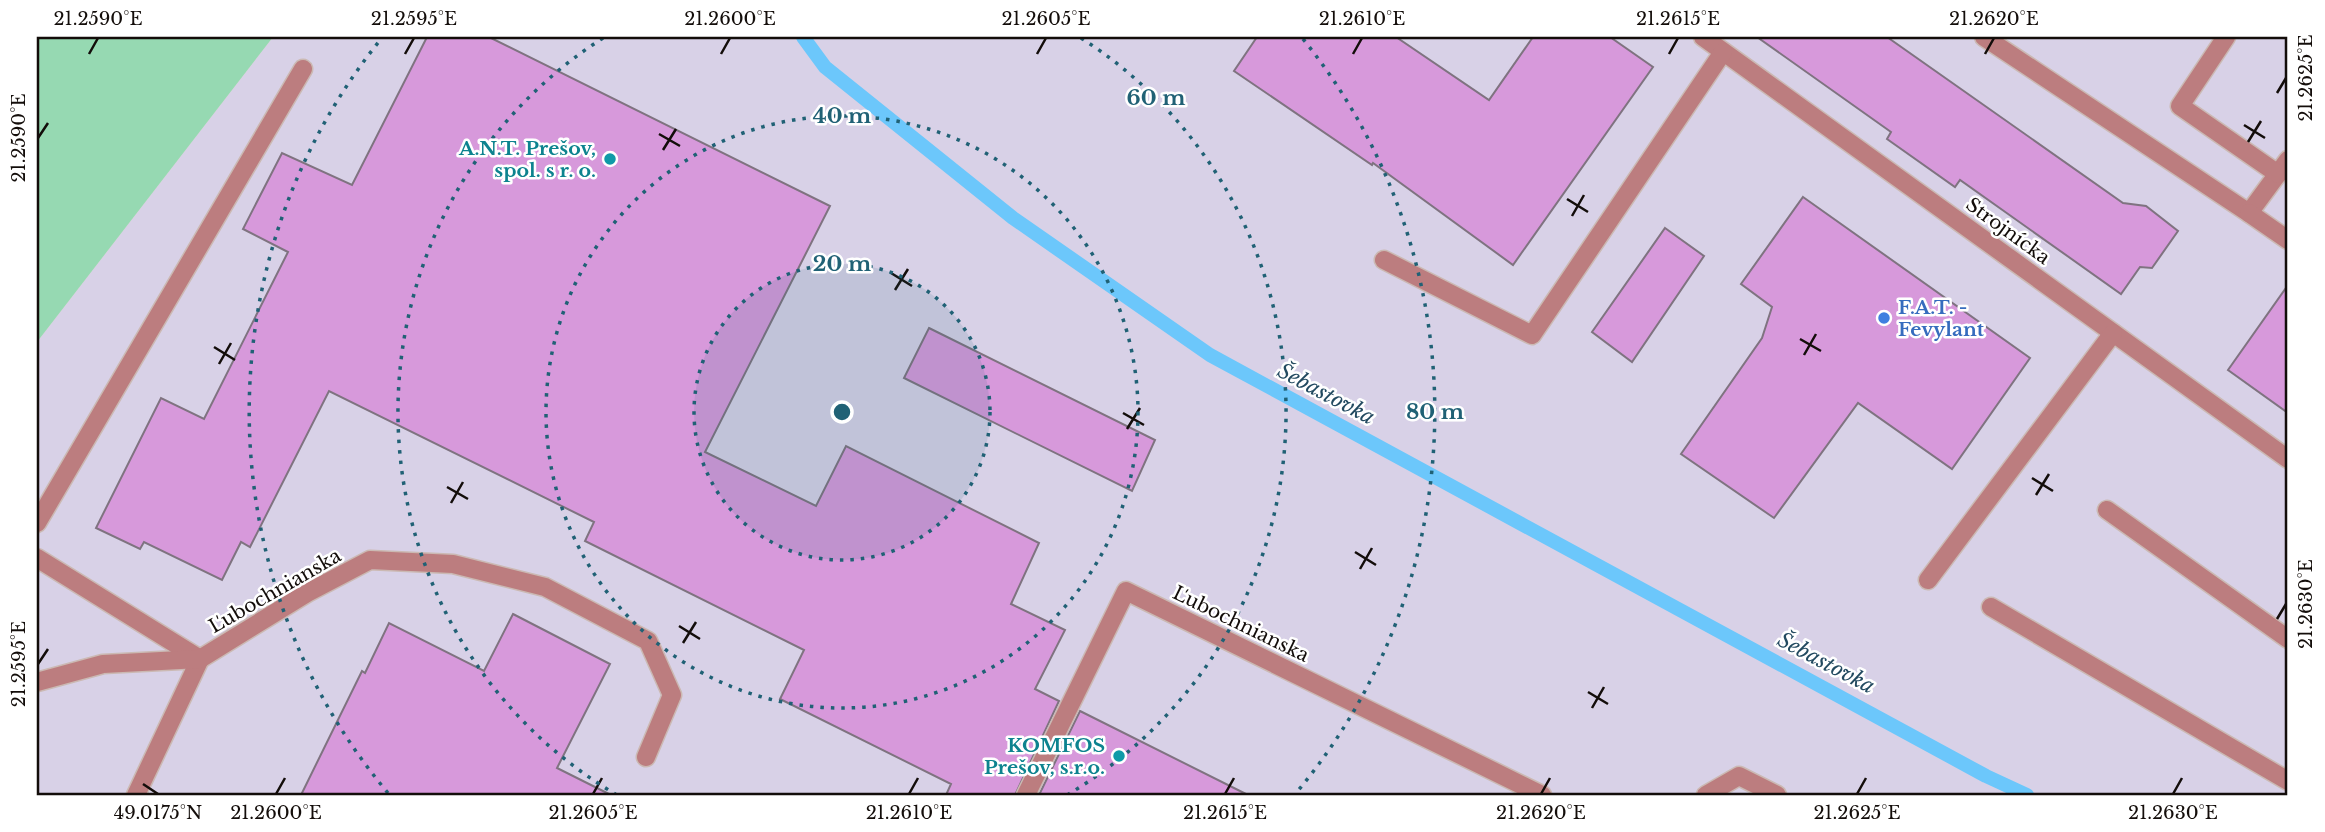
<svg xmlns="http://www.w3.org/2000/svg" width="2325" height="832" viewBox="0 0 2325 832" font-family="'Libre Baskerville',serif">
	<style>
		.industrial { fill: #d8d1e7 }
		.green { fill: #96d9b2 }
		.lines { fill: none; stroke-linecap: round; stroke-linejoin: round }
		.stream { stroke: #6cc7fb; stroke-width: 14 }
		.building { fill: #d799db; stroke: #7f7380; stroke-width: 2 }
		.service-casing { stroke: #cbb9b3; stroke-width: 21 }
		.service { stroke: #bc7d7f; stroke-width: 18 }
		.ticks { fill: none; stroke: #130d0a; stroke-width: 2.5 }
		.ring { fill: none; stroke: #206175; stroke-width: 3.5; stroke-dasharray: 3.5 7 }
		.culture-dot { fill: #0f9aa8; stroke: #fff; stroke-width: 2.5 }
		.shop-dot { fill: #3f7fe0; stroke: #fff; stroke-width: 2.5 }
		.labels { text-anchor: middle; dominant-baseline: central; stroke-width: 5; stroke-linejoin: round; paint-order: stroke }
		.culture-label { font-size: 19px; font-weight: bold; fill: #0d838f; stroke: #fff; text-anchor: end }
		.street-label { font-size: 19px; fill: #130d0a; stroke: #fff }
		.shop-label { font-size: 19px; font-weight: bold; fill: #366cbe; stroke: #fff; text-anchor: start }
		.water-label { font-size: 21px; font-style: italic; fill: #234a60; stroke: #fff }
		.centre { fill: #206175; stroke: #fff; stroke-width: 3.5 }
		.ring-label { font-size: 21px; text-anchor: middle; font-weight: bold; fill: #206175; stroke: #fff; stroke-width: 5; stroke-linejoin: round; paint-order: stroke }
		.neatline { fill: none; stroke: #130d0a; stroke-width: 2.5 }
		.ticks-label { font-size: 18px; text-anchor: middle; fill: #130d0a }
	</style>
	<rect width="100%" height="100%" fill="#eedad3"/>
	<path class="industrial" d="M 273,37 L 2288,37 L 2288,795 L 37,795 L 37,342 Z"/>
	<path class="green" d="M 37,37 L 273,37 L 37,342 Z"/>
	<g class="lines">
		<path class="stream" d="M 803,37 L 825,67 L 1013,218 L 1210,355 L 1986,776 L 2027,795"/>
	</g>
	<g class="building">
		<path d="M 427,37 L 489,37 L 830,206 L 705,452 L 816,506 L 846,446 L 1039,543 L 1011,604 L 1065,630 L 1035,689 L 1059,701 L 1015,795 L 946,795 L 951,784 L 780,699 L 804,650 L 585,541 L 594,522 L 329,391 L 250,547 L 241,542 L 222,580 L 144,542 L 140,549 L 96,528 L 161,398 L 204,419 L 288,252 L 243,229 L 282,153 L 352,185 Z"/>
		<path d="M 1257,37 L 1396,37 L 1489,100 L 1533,37 L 1610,37 L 1653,67 L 1513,265 L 1373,163 L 1372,165 L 1234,71 Z"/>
		<path d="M 1757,37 L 1887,37 L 2123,203 L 2146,206 L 2178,231 L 2152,268 L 2140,267 L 2121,294 L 1960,180 L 1955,187 L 1887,139 L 1891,132 Z"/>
		<path d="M 1803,197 L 2030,358 L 1952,469 L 1858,403 L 1774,518 L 1681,454 L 1762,338 L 1772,307 L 1741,284 Z"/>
		<path d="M 1665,228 L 1704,256 L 1632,362 L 1592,332 Z"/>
		<path d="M 2288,285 L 2288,413 L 2228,370 Z"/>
		<path d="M 929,328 L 1155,440 L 1132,491 L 904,378 Z"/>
		<path d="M 513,614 L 610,664 L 557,768 L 611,795 L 301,795 L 362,671 L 365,673 L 389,623 L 484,671 Z"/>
		<path d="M 1080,711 L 1248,795 L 1039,795 Z"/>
	</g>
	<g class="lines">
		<defs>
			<g id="service">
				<path d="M 1703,37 L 2288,459"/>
				<path d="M 1984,37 L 2249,213 L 2288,160"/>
				<path d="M 2226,37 L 2180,106 L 2278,174"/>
				<path d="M 2249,213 L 2288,240"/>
				<path d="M 1384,260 L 1532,335 L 1723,52"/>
				<path d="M 2107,510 L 2288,639"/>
				<path d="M 37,523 L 303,69"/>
				<path d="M 37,558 L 200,659 L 136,795"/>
				<path d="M 1928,580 L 2113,333"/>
				<path d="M 1991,607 L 2288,781"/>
				<path d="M 37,682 L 103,664 L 200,659 L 307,593 L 370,560 L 453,564 L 545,587 L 648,641 L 672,695 L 646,757"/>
				<path d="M 1026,795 L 1126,591 L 1542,795"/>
				<path d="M 1706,795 L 1739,776 L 1777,795"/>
			</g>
		</defs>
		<use href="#service" class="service-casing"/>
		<use href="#service" class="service"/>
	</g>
	<path class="ticks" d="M 89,54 L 98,38M 405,54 L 414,38M 721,54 L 730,38M 1037,54 L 1046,38M 1353,54 L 1362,38M 1669,54 L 1678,38M 1985,54 L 1994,38M 2277,93 L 2286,78M 2244,125 L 2265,138M 659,134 L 680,146M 38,138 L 48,123M 2248,142 L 2261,121M 663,150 L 676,129M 1567,199 L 1588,212M 1572,216 L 1584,195M 891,273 L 912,286M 895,290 L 908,269M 1800,339 L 1821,351M 214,347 L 235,360M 1804,355 L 1816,334M 219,364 L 231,343M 1123,413 L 1144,425M 1127,429 L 1140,408M 2032,478 L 2053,491M 447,487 L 468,499M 2036,495 L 2049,474M 451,503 L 463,482M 1355,552 L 1376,565M 1360,569 L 1372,548M 2277,619 L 2286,604M 679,626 L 700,639M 683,643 L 696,622M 38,664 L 48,649M 1588,692 L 1608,704M 1592,708 L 1604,687M 143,784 L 158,794M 276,794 L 285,778M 593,794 L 602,778M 909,794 L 918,778M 1225,794 L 1234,778M 1541,794 L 1550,778M 1857,794 L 1866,778M 2173,794 L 2182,778"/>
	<circle cx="842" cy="412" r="148" fill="#206175" fill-opacity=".12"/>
	<g class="ring">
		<circle cx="842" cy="412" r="148"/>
		<circle cx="842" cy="412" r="296"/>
		<path d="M617 795A444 444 0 0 1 603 38M1081 38A444 444 0 0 1 1067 795"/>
		<path d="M388 793A593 593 0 0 1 381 39M1303 39A593 593 0 0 1 1296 793"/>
	</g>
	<g class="culture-dot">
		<circle cx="610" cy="159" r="7"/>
		<circle cx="1119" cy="756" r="7"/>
	</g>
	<circle class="shop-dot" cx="1884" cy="318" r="7"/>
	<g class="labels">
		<g class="culture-label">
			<text x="596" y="148">A.N.T. Prešov,<tspan x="596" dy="22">spol. s r. o.</tspan></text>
			<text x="1105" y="745">KOMFOS<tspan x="1105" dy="22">Prešov, s.r.o.</tspan></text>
		</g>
		<g class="street-label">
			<text transform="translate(2008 231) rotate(36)">Strojnícka</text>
			<text transform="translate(275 591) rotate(-30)">Ľubochnianska</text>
			<text transform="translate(1241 624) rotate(26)">Ľubochnianska</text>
		</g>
		<g class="shop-label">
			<text x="1898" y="307">F.A.T. -<tspan x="1898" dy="22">Fevylant</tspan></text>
		</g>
		<g class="water-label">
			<text transform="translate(1326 394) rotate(28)">Šebastovka</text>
			<text transform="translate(1826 663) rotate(28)">Šebastovka</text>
		</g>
	</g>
	<circle cx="842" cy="412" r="10" class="centre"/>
	<g class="ring-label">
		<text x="1156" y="105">60 m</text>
		<text x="842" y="123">40 m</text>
		<text x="842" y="271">20 m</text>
		<text x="1435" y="419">80 m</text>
	</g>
	<rect width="2325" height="832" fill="none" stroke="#ffffff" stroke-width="77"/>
	<rect x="38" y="38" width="2248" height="756" class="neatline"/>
	<g class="ticks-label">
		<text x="98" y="25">21.2590°E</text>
		<text x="414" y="25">21.2595°E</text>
		<text x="730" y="25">21.2600°E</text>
		<text x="1046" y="25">21.2605°E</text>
		<text x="1362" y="25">21.2610°E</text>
		<text x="1678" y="25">21.2615°E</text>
		<text x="1994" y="25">21.2620°E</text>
		<text transform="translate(2306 78) rotate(-90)" y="6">21.2625°E</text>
		<text transform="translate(19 138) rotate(-90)" y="6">21.2590°E</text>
		<text transform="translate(2306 604) rotate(-90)" y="6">21.2630°E</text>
		<text transform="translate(19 664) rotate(-90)" y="6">21.2595°E</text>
		<text x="158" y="819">49.0175°N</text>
		<text x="276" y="819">21.2600°E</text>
		<text x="593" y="819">21.2605°E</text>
		<text x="909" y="819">21.2610°E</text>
		<text x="1225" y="819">21.2615°E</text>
		<text x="1541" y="819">21.2620°E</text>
		<text x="1857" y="819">21.2625°E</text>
		<text x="2173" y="819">21.2630°E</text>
	</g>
</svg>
